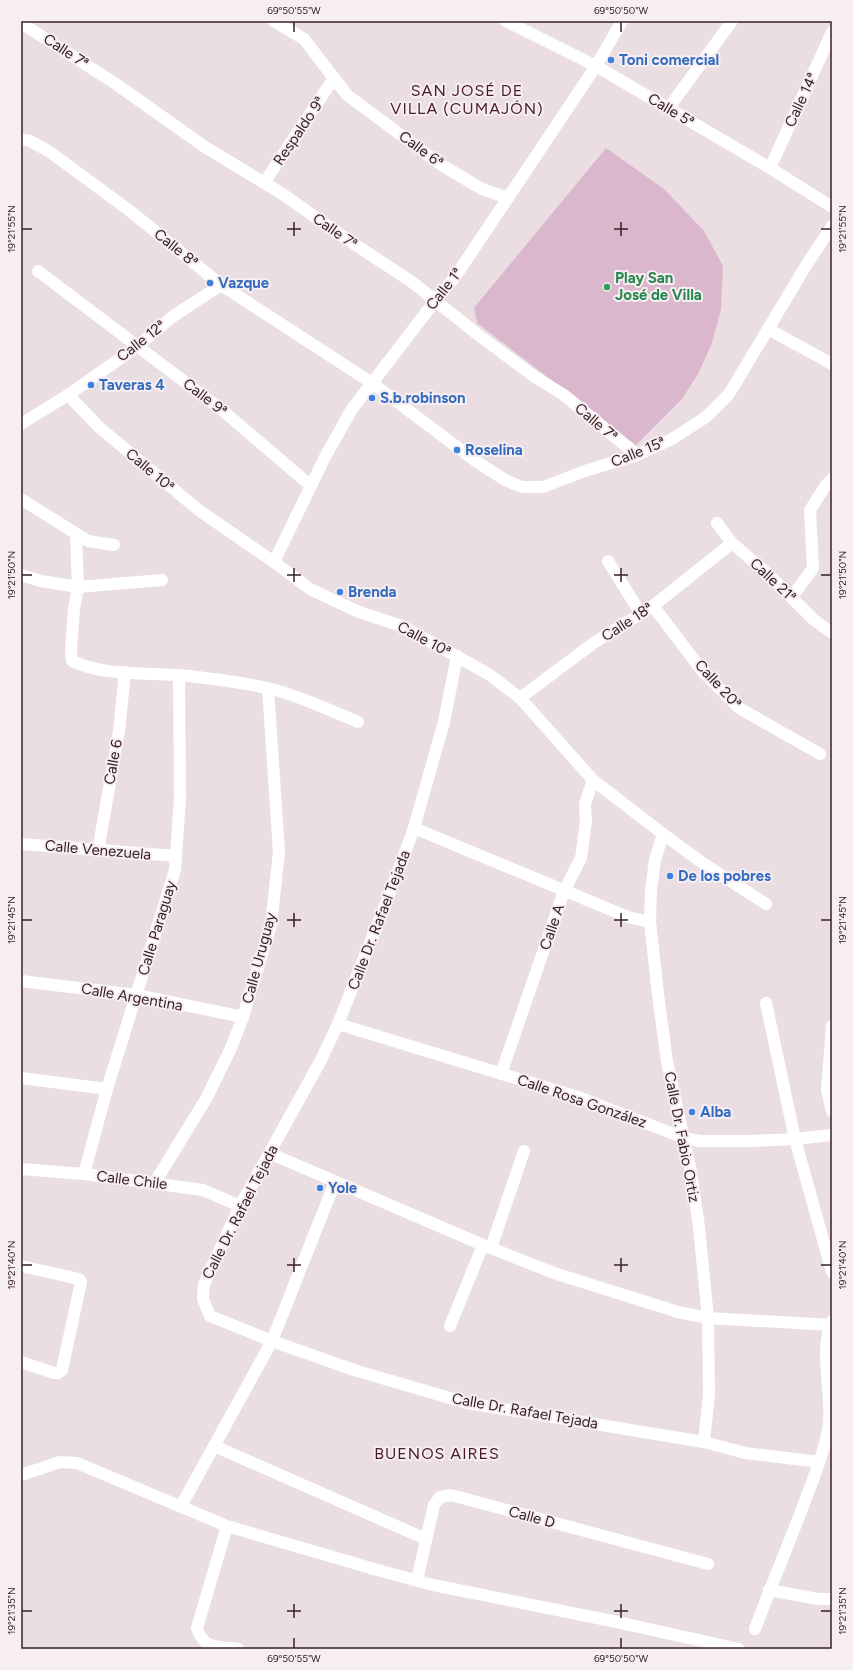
<svg xmlns="http://www.w3.org/2000/svg" width="853" height="1670" viewBox="0 0 853 1670" font-family="Figtree,sans-serif">
	<style>
		.green { fill: #dbb7cd }
		.lines { fill: none; stroke-linecap: round; stroke-linejoin: round }
		.street { stroke: #fff; stroke-width: 12 }
		.ticks { fill: none; stroke: #392024; stroke-width: 1.5 }
		.shop-dot { fill: #3f7fe0; stroke: #f6eef2; stroke-width: 1.5 }
		.leisure-dot { fill: #2e9e5b; stroke: #f6eef2; stroke-width: 1.5 }
		.labels { text-anchor: middle; dominant-baseline: central; stroke-width: 4; stroke-linejoin: round; paint-order: stroke }
		.street-label { font-size: 15px; fill: #392024; stroke: #f6eef2 }
		.shop-label { font-size: 15px; font-weight: bold; fill: #366cbe; stroke: #f6eef2; text-anchor: start }
		.leisure-label { font-size: 15px; font-weight: bold; fill: #27864d; stroke: #f6eef2; text-anchor: start }
		.neighbourhood-label { font-size: 16px; letter-spacing: 1px; fill: #4a1c23; stroke: #f6eef2 }
		.neatline { fill: none; stroke: #392024; stroke-width: 1.5 }
		.ticks-label { font-size: 10px; text-anchor: middle; fill: #392024 }
	</style>
	<rect width="100%" height="100%" fill="#eadee2"/>
	<path class="green" d="M 606,148 L 664,189 L 704,231 L 723,266 L 721,309 L 712,343 L 698,374 L 682,399 L 636,445 L 477,323 L 474,308 Z"/>
	<g class="lines">
		<g class="street">
			<path d="M 274,21 L 304,39 L 347,95 L 440,164 L 482,189 L 508,198"/>
			<path d="M 506,21 L 596,66 L 770,168 L 832,207"/>
			<path d="M 21,23 L 116,84 L 205,147 L 281,193 L 345,238 L 412,282 L 481,337 L 535,377 L 564,395 L 637,455"/>
			<path d="M 668,109 L 732,21"/>
			<path d="M 21,139 L 30,141 L 50,152 L 130,211 L 221,285 L 372,383 L 477,462 L 505,480 L 522,487 L 543,487 L 585,471 L 637,455 L 672,439 L 706,417 L 729,394 L 807,264 L 832,226"/>
			<path d="M 770,168 L 832,32"/>
			<path d="M 264,183 L 334,78"/>
			<path d="M 38,271 L 222,410 L 311,486"/>
			<path d="M 768,329 L 832,364"/>
			<path d="M 68,395 L 100,428 L 200,511 L 274,562 L 310,589 L 359,612 L 402,626 L 490,675 L 520,698 L 593,780 L 663,834 L 704,864 L 766,904"/>
			<path d="M 21,424 L 68,395 L 138,346 L 172,317 L 221,285"/>
			<path d="M 21,499 L 88,541 L 114,545"/>
			<path d="M 717,523 L 732,543 L 768,574 L 813,619 L 832,633"/>
			<path d="M 76,534 L 78,587 L 74,609 L 71,650 L 72,661 C 105,677 152,672 189,676 C 215,679 241,682 267,688 C 298,695 329,710 358,722"/>
			<path d="M 608,561 L 641,614"/>
			<path d="M 274,562 L 325,457 L 352,409 L 435,301 L 455,277 L 596,66 L 622,21"/>
			<path d="M 21,575 L 41,581 L 78,587 L 162,580"/>
			<path d="M 792,597 L 813,568 L 810,510 L 826,485 L 832,479"/>
			<path d="M 653,606 L 704,673 L 739,708 L 820,754"/>
			<path d="M 457,656 L 444,722 L 414,828 L 389,895 L 338,1024 L 321,1060 L 240,1206 L 204,1284 L 203,1299 L 210,1316 L 272,1341 L 354,1370 L 467,1403 L 704,1442 L 745,1453 L 819,1462"/>
			<path d="M 520,698 L 595,642 L 653,606 L 732,543"/>
			<path d="M 414,828 L 628,917 L 650,922"/>
			<path d="M 663,834 L 655,860 L 651,891 L 650,922 L 658,994 L 667,1062 L 691,1172 L 699,1227 L 708,1318 L 709,1394 L 704,1442"/>
			<path d="M 21,844 L 176,856"/>
			<path d="M 98,851 L 119,731 L 125,672"/>
			<path d="M 21,981 L 136,995 L 243,1017"/>
			<path d="M 766,1003 L 795,1139 L 832,1272"/>
			<path d="M 338,1024 L 581,1098 L 684,1138 L 700,1141 L 750,1141 L 795,1139 L 832,1135"/>
			<path d="M 832,1026 L 827,1090 L 832,1111"/>
			<path d="M 501,1074 L 564,891 L 581,858 L 586,821 L 585,804 L 593,780"/>
			<path d="M 21,1078 L 107,1089"/>
			<path d="M 269,1153 L 483,1245 L 554,1273 L 678,1312 L 708,1318 L 832,1325"/>
			<path d="M 21,1169 L 84,1174 L 203,1190 L 240,1206"/>
			<path d="M 84,1174 L 107,1089 L 175,870 L 180,798 L 179,675"/>
			<path d="M 155,1182 L 206,1099 L 231,1048 L 243,1017 L 271,925 L 279,852 L 268,688"/>
			<path d="M 491,1248 L 524,1151"/>
			<path d="M 21,1266 L 79,1279 L 81,1282 L 62,1370 L 58,1373 L 54,1373 L 21,1362"/>
			<path d="M 450,1326 L 483,1245"/>
			<path d="M 214,1446 L 426,1539"/>
			<path d="M 21,1475 L 60,1462 L 77,1463 L 227,1526 L 374,1569 L 433,1585 L 612,1621 L 739,1649"/>
			<path d="M 181,1506 L 272,1341 L 335,1182"/>
			<path d="M 227,1526 L 197,1628 C 204,1650 217,1646 238,1649"/>
			<path d="M 417,1580 L 434,1505 L 440,1497 L 451,1495 L 708,1564"/>
			<path d="M 769,1590 L 818,1599 L 832,1599"/>
			<path d="M 755,1629 C 772,1583 791,1539 808,1493 C 816,1471 826,1447 829,1423 C 832,1394 819,1347 832,1321"/>
		</g>
	</g>
	<path class="ticks" d="M 294,22 L 294,32M 621,22 L 621,32M 294,222 L 294,236M 621,222 L 621,236M 22,229 L 32,229M 287,229 L 301,229M 614,229 L 628,229M 821,229 L 831,229M 294,568 L 294,582M 621,568 L 621,582M 22,575 L 32,575M 287,575 L 301,575M 614,575 L 628,575M 821,575 L 831,575M 294,913 L 294,927M 621,913 L 621,927M 22,920 L 32,920M 287,920 L 301,920M 614,920 L 628,920M 821,920 L 831,920M 294,1258 L 294,1272M 621,1258 L 621,1272M 22,1265 L 32,1265M 287,1265 L 301,1265M 614,1265 L 628,1265M 821,1265 L 831,1265M 294,1604 L 294,1618M 621,1604 L 621,1618M 22,1611 L 32,1611M 287,1611 L 301,1611M 614,1611 L 628,1611M 821,1611 L 831,1611M 294,1638 L 294,1648M 621,1638 L 621,1648"/>
	<g class="shop-dot">
		<circle cx="611" cy="60" r="4"/>
		<circle cx="210" cy="283" r="4"/>
		<circle cx="91" cy="385" r="4"/>
		<circle cx="372" cy="398" r="4"/>
		<circle cx="457" cy="450" r="4"/>
		<circle cx="340" cy="592" r="4"/>
		<circle cx="670" cy="876" r="4"/>
		<circle cx="692" cy="1112" r="4"/>
		<circle cx="320" cy="1188" r="4"/>
	</g>
	<circle class="leisure-dot" cx="607" cy="287" r="4"/>
	<g class="labels">
		<g class="street-label">
			<text transform="translate(66 51) rotate(33)">Calle 7ª</text>
			<text transform="translate(801 100) rotate(-65)">Calle 14ª</text>
			<text transform="translate(671 110) rotate(31)">Calle 5ª</text>
			<text transform="translate(299 131) rotate(-56)">Respaldo 9ª</text>
			<text transform="translate(421 149) rotate(36)">Calle 6ª</text>
			<text transform="translate(335 231) rotate(35)">Calle 7ª</text>
			<text transform="translate(176 248) rotate(39)">Calle 8ª</text>
			<text transform="translate(444 289) rotate(-52)">Calle 1ª</text>
			<text transform="translate(141 341) rotate(-38)">Calle 12ª</text>
			<text transform="translate(205 397) rotate(38)">Calle 9ª</text>
			<text transform="translate(596 422) rotate(40)">Calle 7ª</text>
			<text transform="translate(638 452) rotate(-22)">Calle 15ª</text>
			<text transform="translate(150 470) rotate(40)">Calle 10ª</text>
			<text transform="translate(773 580) rotate(43)">Calle 21ª</text>
			<text transform="translate(627 622) rotate(-33)">Calle 18ª</text>
			<text transform="translate(424 639) rotate(28)">Calle 10ª</text>
			<text transform="translate(718 684) rotate(47)">Calle 20ª</text>
			<text transform="translate(113 762) rotate(-80)">Calle 6</text>
			<text transform="translate(98 850) rotate(5)">Calle Venezuela</text>
			<text transform="translate(379 920) rotate(-69)">Calle Dr. Rafael Tejada</text>
			<text transform="translate(552 927) rotate(-71)">Calle A</text>
			<text transform="translate(157 928) rotate(-73)">Calle Paraguay</text>
			<text transform="translate(259 958) rotate(-75)">Calle Uruguay</text>
			<text transform="translate(132 997) rotate(10)">Calle Argentina</text>
			<text transform="translate(582 1101) rotate(19)">Calle Rosa González</text>
			<text transform="translate(682 1137) rotate(79)">Calle Dr. Fabio Ortiz</text>
			<text transform="translate(132 1180) rotate(7)">Calle Chile</text>
			<text transform="translate(240 1212) rotate(-63)">Calle Dr. Rafael Tejada</text>
			<text transform="translate(525 1411) rotate(10)">Calle Dr. Rafael Tejada</text>
			<text transform="translate(532 1517) rotate(15)">Calle D</text>
		</g>
		<g class="shop-label">
			<text x="619" y="60">Toni comercial</text>
			<text x="218" y="283">Vazque</text>
			<text x="99" y="385">Taveras 4</text>
			<text x="380" y="398">S.b.robinson</text>
			<text x="465" y="450">Roselina</text>
			<text x="348" y="592">Brenda</text>
			<text x="678" y="876">De los pobres</text>
			<text x="700" y="1112">Alba</text>
			<text x="328" y="1188">Yole</text>
		</g>
		<g class="leisure-label">
			<text x="615" y="278">Play San<tspan x="615" dy="17">José de Villa</tspan></text>
		</g>
		<g class="neighbourhood-label">
			<text x="467" y="90">SAN JOSÉ DE<tspan x="467" dy="18">VILLA (CUMAJÓN)</tspan></text>
			<text x="437" y="1453">BUENOS AIRES</text>
		</g>
	</g>
	<rect width="853" height="1670" fill="none" stroke="#f6eef2" stroke-width="44"/>
	<rect x="22" y="22" width="809" height="1626" class="neatline"/>
	<g class="ticks-label">
		<text x="294" y="14">69°50'55"W</text>
		<text x="621" y="14">69°50'50"W</text>
		<text transform="translate(11 229) rotate(-90)" y="4">19°21'55"N</text>
		<text transform="translate(842 229) rotate(-90)" y="4">19°21'55"N</text>
		<text transform="translate(11 575) rotate(-90)" y="4">19°21'50"N</text>
		<text transform="translate(842 575) rotate(-90)" y="4">19°21'50"N</text>
		<text transform="translate(11 920) rotate(-90)" y="4">19°21'45"N</text>
		<text transform="translate(842 920) rotate(-90)" y="4">19°21'45"N</text>
		<text transform="translate(11 1265) rotate(-90)" y="4">19°21'40"N</text>
		<text transform="translate(842 1265) rotate(-90)" y="4">19°21'40"N</text>
		<text transform="translate(11 1611) rotate(-90)" y="4">19°21'35"N</text>
		<text transform="translate(842 1611) rotate(-90)" y="4">19°21'35"N</text>
		<text x="294" y="1662">69°50'55"W</text>
		<text x="621" y="1662">69°50'50"W</text>
	</g>
</svg>
